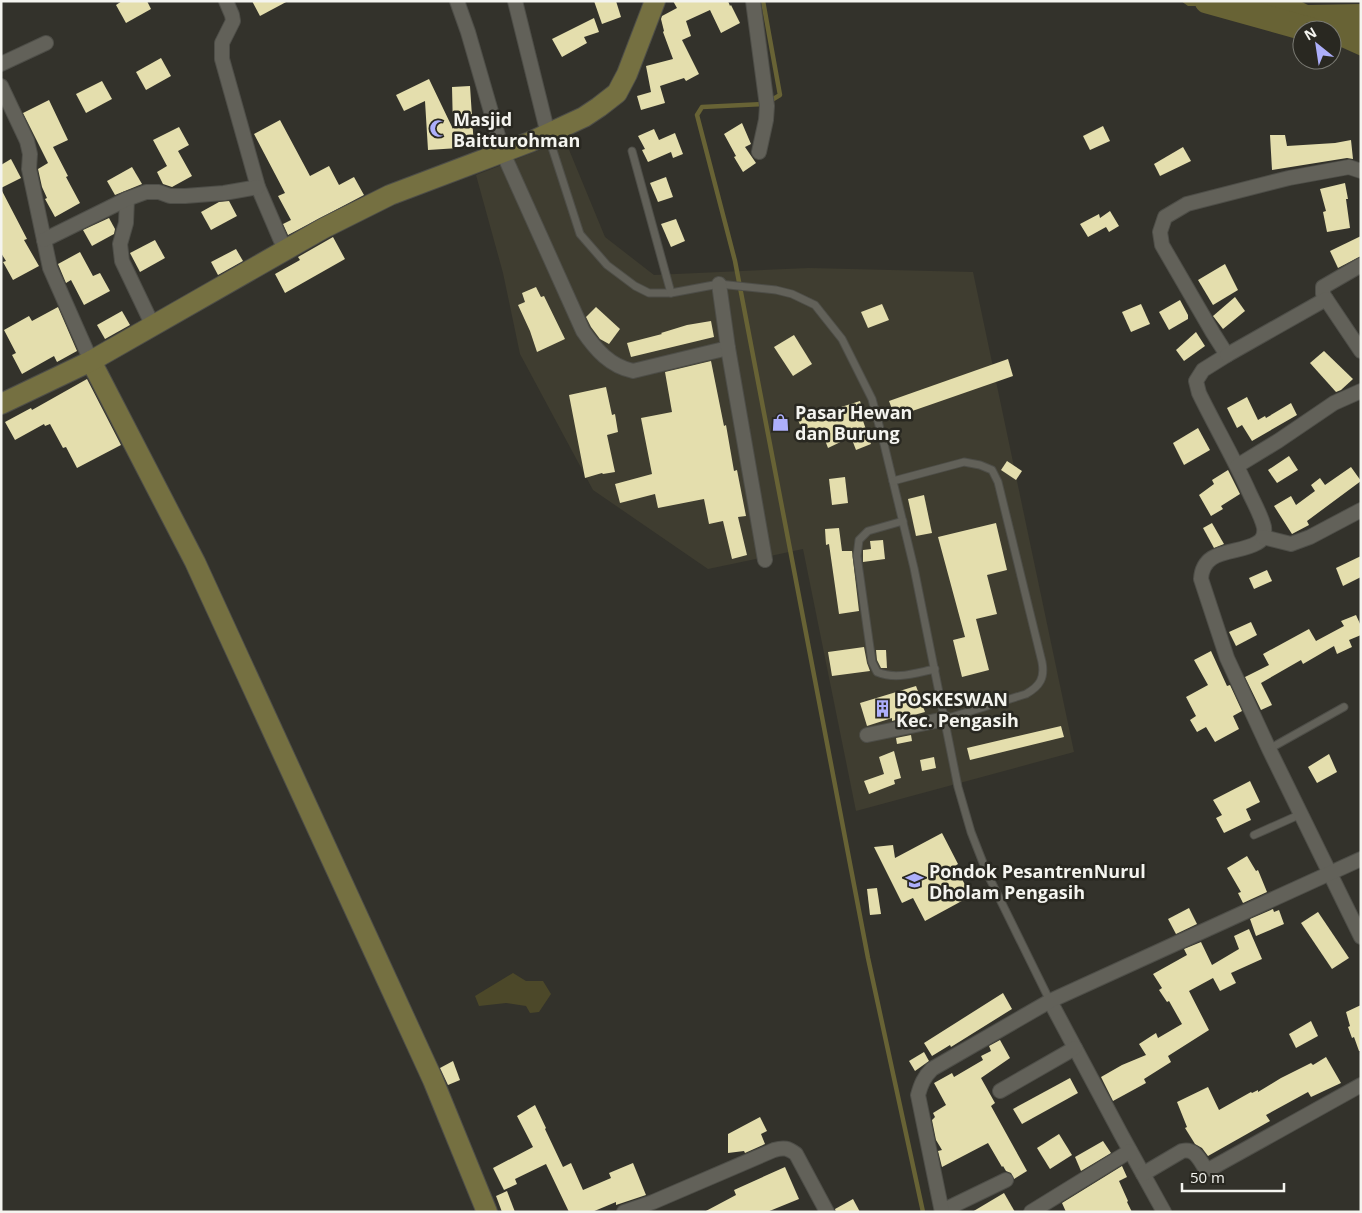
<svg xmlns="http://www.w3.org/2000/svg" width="1362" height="1213" viewBox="0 0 1362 1213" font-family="'Open Sans',sans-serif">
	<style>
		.built { fill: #3f3d30 }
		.green { fill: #4c4829 }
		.water { fill: #686335 }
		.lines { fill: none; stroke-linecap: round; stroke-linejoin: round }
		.stream { stroke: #686335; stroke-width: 4.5 }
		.river { stroke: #686335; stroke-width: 25 }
		.building { fill: #e4dead }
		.lane-casing { stroke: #4e4e48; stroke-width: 9 }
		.street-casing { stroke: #4e4e48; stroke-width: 16 }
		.secondary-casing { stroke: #4e4e48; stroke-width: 22 }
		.lane { stroke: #626159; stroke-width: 7 }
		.street { stroke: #626159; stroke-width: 14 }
		.secondary { stroke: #757041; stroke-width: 20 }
		.labels { text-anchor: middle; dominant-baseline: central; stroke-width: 5; stroke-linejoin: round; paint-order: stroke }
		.poi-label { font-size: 18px; font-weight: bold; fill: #f4f4ef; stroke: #292821; text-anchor: start }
	</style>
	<rect width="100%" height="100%" fill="#33322b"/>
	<path class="built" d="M 565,140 L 605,237 L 654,275 L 809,268 L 973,272 L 1074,752 L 856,811 L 803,549 L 708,569 L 593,490 L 520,354 L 503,273 L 476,175 Z"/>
	<path class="green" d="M 513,973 L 526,981 L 543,981 L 551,994 L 539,1012 L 530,1013 L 526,1006 L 506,1003 L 479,1006 L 475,996 Z"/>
	<path class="water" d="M 1181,1 L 1300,1 L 1308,5 L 1361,4 L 1361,56 L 1332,43 L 1332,30 L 1302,30 L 1302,33 L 1269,28 L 1270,12 L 1245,6 L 1188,6 Z"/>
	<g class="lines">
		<path class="stream" d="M 763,1 L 780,95 L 765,104 L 702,107 L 697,115 L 735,261 L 868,958 L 923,1212"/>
		<path class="river" d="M 1207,1 L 1311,30"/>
	</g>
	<g class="building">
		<path d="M 122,1 L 147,1 L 151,9 L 126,23 L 116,5 Z"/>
		<path d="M 252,1 L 288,1 L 260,16 Z"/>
		<path d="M 594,1 L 616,1 L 621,17 L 602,24 Z"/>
		<path d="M 673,1 L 728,1 L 730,6 L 731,5 L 740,23 L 721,33 L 710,10 L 686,21 L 691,36 L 682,40 L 699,74 L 686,81 L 684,78 L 660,86 L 665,103 L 641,110 L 637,96 L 651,92 L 646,66 L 673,59 L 663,32 L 664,31 L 661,19 L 662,16 L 677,8 Z"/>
		<path d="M 594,18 L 599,32 L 584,37 L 587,43 L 562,57 L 552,39 Z"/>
		<path d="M 161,58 L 171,76 L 146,90 L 136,72 Z"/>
		<path d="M 429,79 L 453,129 L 452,87 L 470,86 L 474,147 L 428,150 L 425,101 L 404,111 L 396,95 Z"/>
		<path d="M 102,81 L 112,99 L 86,113 L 76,94 Z"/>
		<path d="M 49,100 L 68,140 L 53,147 L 68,176 L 66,177 L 80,203 L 55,217 L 45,199 L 47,198 L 42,187 L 38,169 L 48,163 L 23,113 Z"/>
		<path d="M 280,120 L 310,176 L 329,166 L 339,185 L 354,177 L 364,195 L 288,235 L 283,224 L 291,220 L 278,196 L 285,193 L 254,134 Z"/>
		<path d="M 742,123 L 751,144 L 745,147 L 756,163 L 743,172 L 734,157 L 736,156 L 724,134 Z"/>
		<path d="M 1103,126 L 1110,141 L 1090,150 L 1083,136 Z"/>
		<path d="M 179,127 L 189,145 L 178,151 L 192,176 L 172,187 L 163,184 L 157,172 L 167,166 L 153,140 Z"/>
		<path d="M 654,129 L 659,140 L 675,133 L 683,154 L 673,158 L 671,152 L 648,162 L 642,150 L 645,149 L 638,136 Z"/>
		<path d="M 1270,135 L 1285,135 L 1287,146 L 1335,143 L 1351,140 L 1353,159 L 1347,158 L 1272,170 Z"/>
		<path d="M 1183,147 L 1191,161 L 1160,176 L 1154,164 Z"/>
		<path d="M 11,159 L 21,178 L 1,188 L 1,165 Z"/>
		<path d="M 132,167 L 142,184 L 115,195 L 107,181 Z"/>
		<path d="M 666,177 L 673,197 L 658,202 L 650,183 Z"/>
		<path d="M 1345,183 L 1348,199 L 1346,199 L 1350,228 L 1327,232 L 1323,212 L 1326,211 L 1320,189 Z"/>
		<path d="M 1,189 L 27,239 L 24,240 L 39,266 L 13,280 L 3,262 L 6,261 L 1,253 Z"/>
		<path d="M 229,201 L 237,216 L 211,230 L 201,212 L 219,202 Z"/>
		<path d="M 1110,211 L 1119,226 L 1109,232 L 1106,227 L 1088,237 L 1080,224 L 1099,214 L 1100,218 Z"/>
		<path d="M 109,218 L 115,229 L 114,234 L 92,246 L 83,230 Z"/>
		<path d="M 676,219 L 685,241 L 671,247 L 661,224 Z"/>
		<path d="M 1361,236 L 1361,256 L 1338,268 L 1330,251 Z"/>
		<path d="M 333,237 L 345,259 L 285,293 L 275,274 L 300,260 L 298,257 Z"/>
		<path d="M 155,240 L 165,258 L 140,272 L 130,253 Z"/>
		<path d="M 236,249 L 243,261 L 218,275 L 211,262 Z"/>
		<path d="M 80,252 L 93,276 L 100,273 L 110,291 L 84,305 L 71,280 L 66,283 L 58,264 Z"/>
		<path d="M 1225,264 L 1238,290 L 1213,305 L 1198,280 Z"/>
		<path d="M 536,287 L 541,297 L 544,296 L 565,339 L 537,352 L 530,331 L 518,305 L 525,302 L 522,293 Z"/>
		<path d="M 1235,297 L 1245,311 L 1223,329 L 1213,316 Z"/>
		<path d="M 1180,300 L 1188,315 L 1188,319 L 1169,330 L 1159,312 Z"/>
		<path d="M 882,304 L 889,320 L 868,328 L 861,312 Z"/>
		<path d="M 1141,304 L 1150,324 L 1131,332 L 1122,312 Z"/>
		<path d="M 58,307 L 77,351 L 57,362 L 54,356 L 22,374 L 12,355 L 16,353 L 4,330 L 29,316 L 32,321 Z"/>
		<path d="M 596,307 L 620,329 L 609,344 L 600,339 L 591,327 L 586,317 Z"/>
		<path d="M 122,311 L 130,325 L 105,339 L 97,325 Z"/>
		<path d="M 711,321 L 714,337 L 631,357 L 627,343 L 662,334 L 661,333 L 687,325 Z"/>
		<path d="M 1196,332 L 1205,346 L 1184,361 L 1176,350 Z"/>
		<path d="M 794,335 L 812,364 L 793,376 L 774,347 Z"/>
		<path d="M 1324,351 L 1353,379 L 1341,390 L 1336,392 L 1310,363 Z"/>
		<path d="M 1008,359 L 1013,376 L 895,417 L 889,401 Z"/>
		<path d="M 711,361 L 724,426 L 726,425 L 734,471 L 737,470 L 746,516 L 738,517 L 747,555 L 732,559 L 723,521 L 709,524 L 704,499 L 658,508 L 655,494 L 620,503 L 615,484 L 652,474 L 641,418 L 672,412 L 665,372 Z"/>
		<path d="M 87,379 L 121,445 L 77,468 L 66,447 L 63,448 L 50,424 L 45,426 L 44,424 L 15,440 L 5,422 L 31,408 L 32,410 Z"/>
		<path d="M 606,387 L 612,415 L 615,414 L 618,432 L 607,435 L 615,472 L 603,474 L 602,473 L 585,478 L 569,395 Z"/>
		<path d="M 1247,397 L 1258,420 L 1265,416 L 1266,418 L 1291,403 L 1297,415 L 1252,441 L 1242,425 L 1237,428 L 1227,408 Z"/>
		<path d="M 860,401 L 864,414 L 861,415 L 871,444 L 856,450 L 851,437 L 828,448 L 820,427 L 804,434 L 798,420 L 812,413 L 813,416 Z"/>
		<path d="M 1198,428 L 1210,450 L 1184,465 L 1173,443 Z"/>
		<path d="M 1289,456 L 1298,470 L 1277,483 L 1268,470 Z"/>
		<path d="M 1007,461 L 1022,471 L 1016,480 L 1001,470 Z"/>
		<path d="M 1351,467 L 1361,481 L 1307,521 L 1309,525 L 1292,534 L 1274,506 L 1291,496 L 1296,505 L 1315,491 L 1311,485 L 1320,478 L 1325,485 Z"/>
		<path d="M 1228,470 L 1240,494 L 1221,506 L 1223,509 L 1211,516 L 1199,495 L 1214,484 L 1212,480 Z"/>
		<path d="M 845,477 L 848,503 L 832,505 L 829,479 Z"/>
		<path d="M 924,495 L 932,533 L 916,536 L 908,499 Z"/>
		<path d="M 996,523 L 1007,570 L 987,575 L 997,614 L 976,619 L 989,670 L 962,677 L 953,640 L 965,637 L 938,537 Z"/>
		<path d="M 1212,523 L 1224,544 L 1214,548 L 1203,528 Z"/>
		<path d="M 839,528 L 842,551 L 852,551 L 859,611 L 839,614 L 829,544 L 826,545 L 825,529 Z"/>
		<path d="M 883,540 L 885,559 L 863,562 L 863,550 L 871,549 L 870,541 Z"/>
		<path d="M 1361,556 L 1361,577 L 1343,586 L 1336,568 Z"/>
		<path d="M 1267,570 L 1272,581 L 1254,589 L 1249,578 Z"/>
		<path d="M 1356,615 L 1361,626 L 1361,635 L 1349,640 L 1352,647 L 1337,654 L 1334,646 L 1303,664 L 1301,660 L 1261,683 L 1272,705 L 1261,710 L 1245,677 L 1269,665 L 1263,654 L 1309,629 L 1316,641 L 1344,626 L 1341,621 Z"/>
		<path d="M 1251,622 L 1257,635 L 1236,646 L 1229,632 Z"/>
		<path d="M 864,647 L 867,663 L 870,671 L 832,676 L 828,652 Z"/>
		<path d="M 876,650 L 886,650 L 887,668 L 881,668 L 877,660 Z"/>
		<path d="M 1211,651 L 1227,686 L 1230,685 L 1242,711 L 1233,716 L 1239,729 L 1215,742 L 1206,727 L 1197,732 L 1190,720 L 1196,716 L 1186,697 L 1208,685 L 1194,660 Z"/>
		<path d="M 916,686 L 919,694 L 922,693 L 925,703 L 922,704 L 925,712 L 892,721 L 892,718 L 867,726 L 860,703 Z"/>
		<path d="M 1061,726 L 1064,737 L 970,760 L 967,748 Z"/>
		<path d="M 911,735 L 912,741 L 897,744 L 896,738 Z"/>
		<path d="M 894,751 L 901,778 L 894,780 L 895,784 L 869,794 L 864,781 L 884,774 L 879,757 Z"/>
		<path d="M 1329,754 L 1337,772 L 1317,783 L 1308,767 Z"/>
		<path d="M 934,757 L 936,768 L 922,771 L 920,760 Z"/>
		<path d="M 1250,781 L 1260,802 L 1246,809 L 1251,820 L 1224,833 L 1216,818 L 1222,815 L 1213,800 Z"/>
		<path d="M 942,833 L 958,864 L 955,866 L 971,896 L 925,921 L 913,898 L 902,903 L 874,847 L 893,845 L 895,858 Z"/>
		<path d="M 1247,856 L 1256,871 L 1258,870 L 1267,892 L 1243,903 L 1238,893 L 1241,892 L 1227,868 Z"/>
		<path d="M 877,888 L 881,914 L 870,915 L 867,889 Z"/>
		<path d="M 1189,908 L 1197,924 L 1176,934 L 1168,919 Z"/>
		<path d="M 1273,909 L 1274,912 L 1279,910 L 1284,924 L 1256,936 L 1250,919 Z"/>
		<path d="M 1318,912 L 1349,958 L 1332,969 L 1301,923 Z"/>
		<path d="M 1249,929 L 1262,959 L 1231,973 L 1236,983 L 1220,991 L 1213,978 L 1189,991 L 1209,1030 L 1168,1056 L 1171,1062 L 1144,1079 L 1146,1083 L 1113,1101 L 1101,1077 L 1122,1065 L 1146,1055 L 1139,1044 L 1156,1033 L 1158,1038 L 1182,1024 L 1169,1001 L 1167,1002 L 1159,990 L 1162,988 L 1153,974 L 1187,955 L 1184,949 L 1201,942 L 1212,965 L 1239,949 L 1234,936 Z"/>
		<path d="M 1003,993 L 1012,1009 L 951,1047 L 950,1045 L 932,1056 L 924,1043 Z"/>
		<path d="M 1361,1005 L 1361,1051 L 1359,1051 L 1354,1037 L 1352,1038 L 1348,1027 L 1350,1026 L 1346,1012 Z"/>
		<path d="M 1311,1021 L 1318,1036 L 1296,1048 L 1289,1034 Z"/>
		<path d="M 1000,1040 L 1010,1058 L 981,1078 L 995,1103 L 991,1106 L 1027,1171 L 1014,1179 L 1011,1173 L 1006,1171 L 1003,1166 L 1002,1167 L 988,1143 L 942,1167 L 938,1151 L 942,1150 L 936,1140 L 932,1120 L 935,1117 L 933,1113 L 946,1105 L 934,1083 L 952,1073 L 954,1077 L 983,1060 L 981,1056 L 991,1051 L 989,1046 Z"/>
		<path d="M 924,1052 L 929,1061 L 915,1071 L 909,1061 Z"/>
		<path d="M 1326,1057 L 1341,1083 L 1311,1097 L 1308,1092 L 1266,1115 L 1270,1121 L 1208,1156 L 1202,1148 L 1195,1144 L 1185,1128 L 1187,1127 L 1177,1102 L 1208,1087 L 1219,1110 L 1251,1092 L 1252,1093 L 1258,1090 L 1258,1092 L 1281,1078 L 1311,1063 L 1313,1065 Z"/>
		<path d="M 453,1061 L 460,1080 L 448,1085 L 440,1068 Z"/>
		<path d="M 1070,1078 L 1078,1093 L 1022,1124 L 1013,1109 Z"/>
		<path d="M 535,1105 L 546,1128 L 545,1129 L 563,1167 L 571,1163 L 583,1190 L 611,1178 L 609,1173 L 633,1163 L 646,1195 L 616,1205 L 616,1202 L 592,1212 L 569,1212 L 546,1164 L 515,1179 L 517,1184 L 504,1190 L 493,1168 L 533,1147 L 517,1116 Z"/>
		<path d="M 760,1117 L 767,1131 L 761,1134 L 765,1144 L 745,1153 L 744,1151 L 728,1153 L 728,1134 Z"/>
		<path d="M 1059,1134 L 1072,1155 L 1050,1169 L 1037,1148 Z"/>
		<path d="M 1103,1141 L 1111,1153 L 1081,1171 L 1075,1157 Z"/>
		<path d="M 1122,1166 L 1127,1177 L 1119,1181 L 1128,1201 L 1127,1202 L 1132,1212 L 1066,1212 L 1062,1203 Z"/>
		<path d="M 785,1167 L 799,1199 L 767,1212 L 704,1212 L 736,1195 L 734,1190 Z"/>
		<path d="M 507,1191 L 515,1212 L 502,1212 L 496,1196 Z"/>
		<path d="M 1004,1193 L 1015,1212 L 972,1212 Z"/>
		<path d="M 853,1199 L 860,1212 L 836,1212 L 835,1209 Z"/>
	</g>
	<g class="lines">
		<defs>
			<g id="lane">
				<path d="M 548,135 L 580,234 L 607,265 L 635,286 L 649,293 L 671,293 L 719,284 L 776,290 L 792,294 L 815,305 L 842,339 L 872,399 L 883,440 L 914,568 L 958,787 L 971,832 L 987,873 L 1050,1001"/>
				<path d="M 632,151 L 671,293"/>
				<path d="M 893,481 L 964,462 L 980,465 L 992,470 L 998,482 L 1042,662 C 1045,678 1040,686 1026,694 L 945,719"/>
				<path d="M 903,521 L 868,531 L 859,540 L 857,556 L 872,662 L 877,672 C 896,680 915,673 935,669"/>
				<path d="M 1269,749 L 1344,707"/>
				<path d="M 1254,835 L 1301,814"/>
			</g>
			<g id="street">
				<path d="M 226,1 L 232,15 L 233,21 L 222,43 L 222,59 L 258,187 L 285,250"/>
				<path d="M 457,1 L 468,32 L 503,153 L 583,331 C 596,350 610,366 633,371 L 728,348"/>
				<path d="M 515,1 L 548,134"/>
				<path d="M 753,1 L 767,106 L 766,120 L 759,152"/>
				<path d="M 1,64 L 46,43"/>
				<path d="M 1,86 L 27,141 L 30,154 L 29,169 L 50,268 L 91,361"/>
				<path d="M 1361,171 L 1349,167 L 1289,178 L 1187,204 L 1165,217 L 1160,232 L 1162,245 L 1213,333 L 1227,355 L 1203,370 L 1196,381 L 1199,393 C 1215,426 1234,458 1249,492 C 1254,503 1261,515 1264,527 C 1265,534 1263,540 1257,543 C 1237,555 1203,547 1201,579 L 1227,658 L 1269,749 L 1361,937"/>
				<path d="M 127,199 L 126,223 L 120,244 L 122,261 L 153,326"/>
				<path d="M 44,240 L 127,199 L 146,192 L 159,192 L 170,196 L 185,196 L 224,193 L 258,187"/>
				<path d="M 719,284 L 728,348 L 765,560"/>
				<path d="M 1326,299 L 1323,294 L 1323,287 L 1361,265"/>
				<path d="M 1227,355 L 1326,299 L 1361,351"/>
				<path d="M 1237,466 L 1278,441 L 1334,403 L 1361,391"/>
				<path d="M 1263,537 L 1291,544 L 1310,537 L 1361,510"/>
				<path d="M 867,735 L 945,719"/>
				<path d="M 1050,1001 L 1122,1136 L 1164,1212"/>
				<path d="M 1000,1091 L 1075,1048"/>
				<path d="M 1143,1174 L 1182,1151 C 1195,1148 1199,1159 1205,1168 L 1210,1169 L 1361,1085"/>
				<path d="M 942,1211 L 1006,1180"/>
				<path d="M 624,1212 L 653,1202 L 774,1150 C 784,1147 788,1148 796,1154 L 827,1212"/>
				<path d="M 942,1212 L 918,1095 C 921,1084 924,1077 932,1069 L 1050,1001 L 1361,859"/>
				<path d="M 1031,1212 L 1130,1151"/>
			</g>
			<g id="secondary">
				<path d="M 91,361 L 195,562 L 433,1080 L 487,1212"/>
				<path d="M 1,404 L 91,361 L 324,228 L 390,195 L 530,142 L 584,117 L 599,107 L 617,93 L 627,74 L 655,1"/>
			</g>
		</defs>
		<use href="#lane" class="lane-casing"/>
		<use href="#street" class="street-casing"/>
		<use href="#secondary" class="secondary-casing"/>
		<use href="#lane" class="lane"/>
		<use href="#street" class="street"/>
		<use href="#secondary" class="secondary"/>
	</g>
	<defs>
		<symbol id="mosque-bare" viewBox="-9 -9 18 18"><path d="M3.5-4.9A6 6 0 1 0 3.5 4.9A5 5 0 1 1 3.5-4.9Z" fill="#adaffb" stroke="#292821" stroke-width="2.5" paint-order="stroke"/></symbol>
		<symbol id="shop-bare" viewBox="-9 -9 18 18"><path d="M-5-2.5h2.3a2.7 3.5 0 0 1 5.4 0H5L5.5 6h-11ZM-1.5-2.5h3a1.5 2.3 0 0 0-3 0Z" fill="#adaffb" stroke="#292821" stroke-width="2.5" paint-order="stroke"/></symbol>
		<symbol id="building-bare" viewBox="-9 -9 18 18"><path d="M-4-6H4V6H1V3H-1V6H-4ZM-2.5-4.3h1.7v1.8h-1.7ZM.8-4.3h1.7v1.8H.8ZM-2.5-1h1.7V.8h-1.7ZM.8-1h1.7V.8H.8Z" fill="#adaffb" stroke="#292821" stroke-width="2.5" paint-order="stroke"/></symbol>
		<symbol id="school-bare" viewBox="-9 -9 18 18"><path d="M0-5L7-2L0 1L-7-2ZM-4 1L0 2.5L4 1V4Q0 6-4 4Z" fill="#adaffb" stroke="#292821" stroke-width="2.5" paint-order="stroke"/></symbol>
	</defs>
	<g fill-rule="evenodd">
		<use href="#mosque-bare" x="426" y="116" width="25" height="25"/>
		<use href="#shop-bare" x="768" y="410" width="25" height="25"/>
		<use href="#building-bare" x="870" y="696" width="25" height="25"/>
		<use href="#school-bare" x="902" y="868" width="25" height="25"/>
	</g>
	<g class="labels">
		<g class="poi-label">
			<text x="453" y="119">Masjid<tspan x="453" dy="21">Baitturohman</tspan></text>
			<text x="795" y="412">Pasar Hewan<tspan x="795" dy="21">dan Burung</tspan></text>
			<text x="896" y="699">POSKESWAN<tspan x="896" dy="21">Kec. Pengasih</tspan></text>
			<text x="929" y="871">Pondok PesantrenNurul<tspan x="929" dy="21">Dholam Pengasih</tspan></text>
		</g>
	</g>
	<rect width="1362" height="1213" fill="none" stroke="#f4f4ef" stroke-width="5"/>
	<g transform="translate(1317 45) rotate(330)"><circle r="24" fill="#292821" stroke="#7a7a73"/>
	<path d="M0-4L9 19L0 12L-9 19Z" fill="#adaffb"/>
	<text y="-8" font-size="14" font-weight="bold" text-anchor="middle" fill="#f4f4ef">N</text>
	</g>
	<path d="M1182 1183v8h102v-8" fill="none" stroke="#f4f4ef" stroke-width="2.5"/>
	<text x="1190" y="1183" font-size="15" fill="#f4f4ef" stroke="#292821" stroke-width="4" paint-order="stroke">50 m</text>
</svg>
